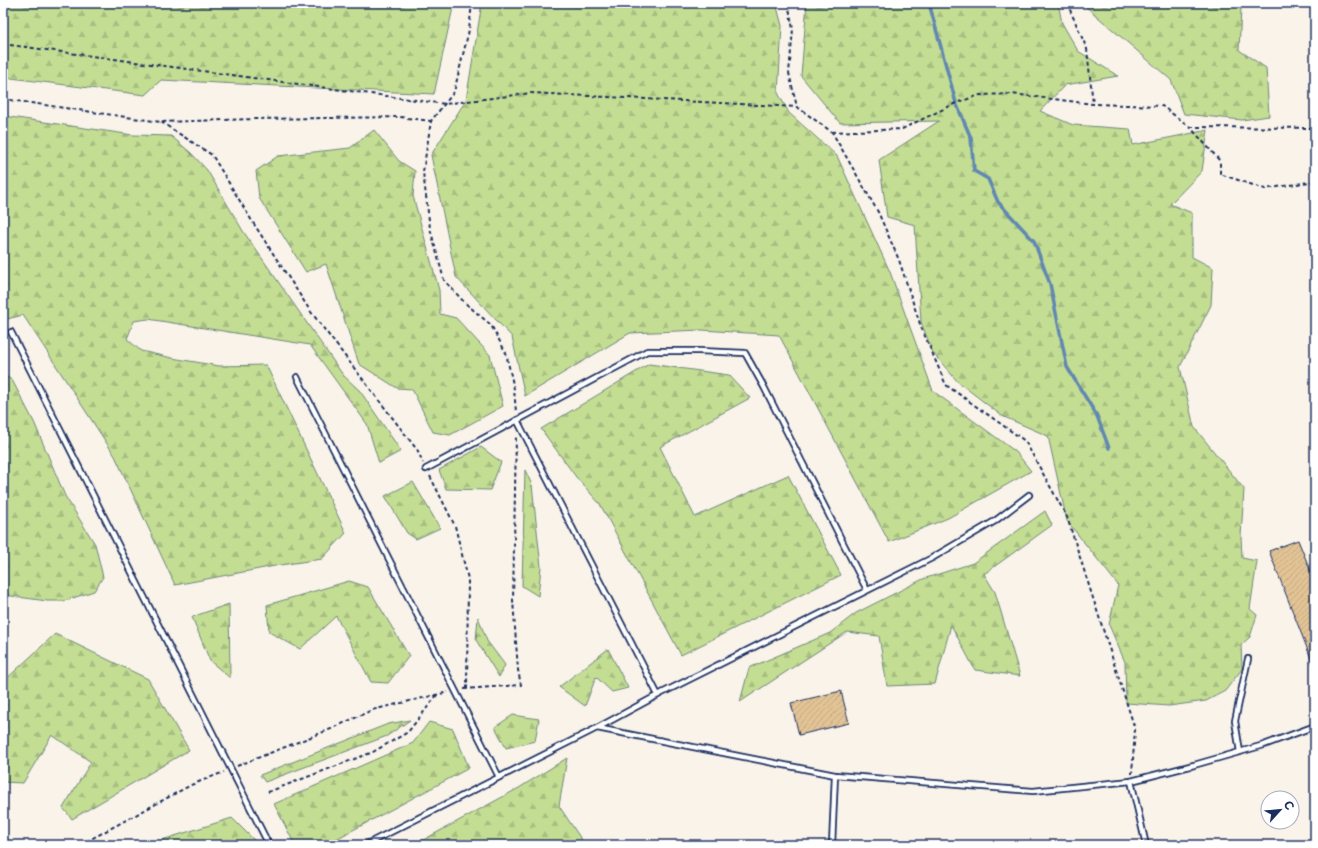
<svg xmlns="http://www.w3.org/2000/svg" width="1318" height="848" viewBox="0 0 1318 848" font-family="'Playpen Sans',sans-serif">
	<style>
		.forest { fill: url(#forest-firs); stroke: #6f8678 }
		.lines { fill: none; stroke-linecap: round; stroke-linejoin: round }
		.stream { stroke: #6187b3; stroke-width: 3.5 }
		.building { fill: url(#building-hatch); stroke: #1b2f5e }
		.lane-casing { stroke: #1b2f5e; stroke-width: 8 }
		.path { stroke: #1b2f5e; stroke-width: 2; stroke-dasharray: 4 3; stroke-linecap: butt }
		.lane { stroke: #fff; stroke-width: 4.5 }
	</style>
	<defs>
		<pattern id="forest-firs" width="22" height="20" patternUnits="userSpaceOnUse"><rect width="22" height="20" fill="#c3dd93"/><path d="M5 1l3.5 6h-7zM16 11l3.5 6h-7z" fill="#a7be81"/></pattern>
		<pattern id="building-hatch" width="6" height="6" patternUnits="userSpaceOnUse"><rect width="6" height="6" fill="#e2c395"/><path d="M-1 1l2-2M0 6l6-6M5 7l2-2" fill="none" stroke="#c1a883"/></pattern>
	</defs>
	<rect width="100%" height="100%" fill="#f9f3ea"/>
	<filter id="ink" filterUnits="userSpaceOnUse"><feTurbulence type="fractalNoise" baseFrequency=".025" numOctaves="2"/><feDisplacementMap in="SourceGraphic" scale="8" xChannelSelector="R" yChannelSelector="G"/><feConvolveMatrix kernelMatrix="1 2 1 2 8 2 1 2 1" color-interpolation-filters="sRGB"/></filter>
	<g filter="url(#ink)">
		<g class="forest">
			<path d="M 3,3 L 454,3 L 434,94 L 161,80 L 145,95 L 3,77 Z"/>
			<path d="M 482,3 L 776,3 L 782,26 L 778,93 L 789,113 L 837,156 L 890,272 L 933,391 L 1016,452 L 1031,471 L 948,518 L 889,542 L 779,335 L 702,330 L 630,333 L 525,396 L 512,337 L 456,277 L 431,155 L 466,100 Z"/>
			<path d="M 807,3 L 1058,3 L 1062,23 L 1078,51 L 1118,76 L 1065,85 L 1040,111 L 1073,125 L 1130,129 L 1133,145 L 1208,130 L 1202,171 L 1170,204 L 1192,213 L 1192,257 L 1213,268 L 1211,305 L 1180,367 L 1194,427 L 1244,489 L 1241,536 L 1242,558 L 1257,561 L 1250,609 L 1257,615 L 1250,637 L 1241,645 L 1242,669 L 1225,691 L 1206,701 L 1169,706 L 1126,703 L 1125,662 L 1109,625 L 1118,585 L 1067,521 L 1048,436 L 1002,416 L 958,382 L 933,353 L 921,322 L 915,225 L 887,217 L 879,160 L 939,121 L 840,123 L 801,76 Z"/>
			<path d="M 1084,3 L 1237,3 L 1241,8 L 1239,50 L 1266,68 L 1269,116 L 1242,120 L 1184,114 L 1171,80 L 1084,5 Z"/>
			<path d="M 3,116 L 133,135 L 171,136 L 191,153 L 207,170 L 243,231 L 343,375 L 360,391 L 401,451 L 379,463 L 367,424 L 310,345 L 148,319 L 134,321 L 127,339 L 141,351 L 172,358 L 219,366 L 266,365 L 346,533 L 322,559 L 280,565 L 175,585 L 115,456 L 23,315 L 3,320 Z"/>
			<path d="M 374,130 L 399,161 L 415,171 L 413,196 L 439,290 L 440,314 L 456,318 L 490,355 L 503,406 L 450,435 L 433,432 L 412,389 L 397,388 L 359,364 L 326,264 L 306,272 L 259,198 L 256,171 L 278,156 L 350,148 Z"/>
			<path d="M 649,364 L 729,375 L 750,398 L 660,447 L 695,517 L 788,475 L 841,575 L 681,655 L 600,504 L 576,477 L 541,429 Z"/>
			<path d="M 3,375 L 12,380 L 34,422 L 65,496 L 95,544 L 103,577 L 94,591 L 64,601 L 47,601 L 11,596 L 3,592 Z"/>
			<path d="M 481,447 L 501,462 L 490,490 L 446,489 L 439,470 Z"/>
			<path d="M 525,470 L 532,485 L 541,567 L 538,596 L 522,586 Z"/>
			<path d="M 413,482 L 440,528 L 416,539 L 407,533 L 385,496 Z"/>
			<path d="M 1045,511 L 1052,525 L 984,574 L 995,592 L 1020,676 L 975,670 L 951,625 L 935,684 L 887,686 L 879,636 L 847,632 L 740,702 L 749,668 L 830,633 L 856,613 L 923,579 L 973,563 Z"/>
			<path d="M 349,581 L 368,587 L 409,656 L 388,683 L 371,682 L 336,616 L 300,649 L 269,632 L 267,605 Z"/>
			<path d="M 229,604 L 230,678 L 210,661 L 192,617 Z"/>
			<path d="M 478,617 L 487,641 L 505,665 L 499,677 L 476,640 Z"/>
			<path d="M 55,634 L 148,679 L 189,750 L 72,819 L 63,808 L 91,762 L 52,735 L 23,783 L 3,782 L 3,682 Z"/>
			<path d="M 608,649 L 628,688 L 612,692 L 596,677 L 585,706 L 559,687 Z"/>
			<path d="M 513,715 L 539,719 L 535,741 L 506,748 L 495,727 Z"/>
			<path d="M 410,720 L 387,736 L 265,782 L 260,775 L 388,724 Z"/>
			<path d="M 429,722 L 453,729 L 469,768 L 325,845 L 295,845 L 274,804 L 413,743 Z"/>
			<path d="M 567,758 L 559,806 L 585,845 L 414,845 L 519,788 Z"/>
			<path d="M 232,818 L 259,845 L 146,845 Z"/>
		</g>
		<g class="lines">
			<path class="stream" d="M 929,3 L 956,103 L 971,138 L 974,171 L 988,179 L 998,202 L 1034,241 L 1050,284 L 1067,367 L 1097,416 L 1109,448"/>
		</g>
		<g class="building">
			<path d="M 1298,540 L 1315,582 L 1314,666 L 1269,551 Z"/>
			<path d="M 841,691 L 849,723 L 799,735 L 791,703 Z"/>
		</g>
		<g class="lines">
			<defs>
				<g id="lane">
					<path d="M 11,332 L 269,845"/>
					<path d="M 297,377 L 499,777"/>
					<path d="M 517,420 L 658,695"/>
					<path d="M 426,469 L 647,351 L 699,351 L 745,353 L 764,387 L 867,590"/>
					<path d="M 597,728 L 835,775 L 1033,791 L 1131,781 L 1194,765 L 1264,745 L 1315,726"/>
					<path d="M 1240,752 L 1235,721 L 1248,659"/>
					<path d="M 1131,781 L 1146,845"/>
					<path d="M 365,845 L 597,728 L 658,695 L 932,558 L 995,521 L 1029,495"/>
					<path d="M 832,845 L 835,775"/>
				</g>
			</defs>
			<use href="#lane" class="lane-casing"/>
			<g class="path">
				<path d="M 472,3 L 469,30 L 454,92 L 431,121 L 423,172 L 430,228 L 444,280 L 464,302 L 491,325 L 506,353 L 514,389 L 516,412"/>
				<path d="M 788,3 L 793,29 L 789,73 L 797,107 L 832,132 L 878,212 L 899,260 L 921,327 L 946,385 L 1025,441 L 1067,517 L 1135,729 L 1132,774"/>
				<path d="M 1067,3 L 1087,49 L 1093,104"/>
				<path d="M 3,44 L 445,104 L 531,93 L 797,107"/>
				<path d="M 3,99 L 161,122 L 255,119 L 400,117 L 431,121"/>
				<path d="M 161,122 L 212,155 L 252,221 L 311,312 L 418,451 L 423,463"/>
				<path d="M 1190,127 L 1315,128"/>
				<path d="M 832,132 L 902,129 L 956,103 L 980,95 L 1012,94 L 1093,104 L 1162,106 L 1190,127 L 1220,161 L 1220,174 L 1265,189 L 1315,181"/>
				<path d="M 430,476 L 455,526 L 468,579 L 467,688"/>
				<path d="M 464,689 L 521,685 L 518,670 L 513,600 L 516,436"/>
				<path d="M 237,766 L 331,729 L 372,710 L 448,692"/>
				<path d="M 268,792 L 373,752 L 408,732 L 437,695"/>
				<path d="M 80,845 L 191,785 L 224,772"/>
			</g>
			<use href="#lane" class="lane"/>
		</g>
	</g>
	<rect width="1318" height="848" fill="none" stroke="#fff" stroke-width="16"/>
	<rect x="8" y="8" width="1302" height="832" fill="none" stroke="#1b2f5e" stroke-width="1.5" filter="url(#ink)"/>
	<g transform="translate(1280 810) rotate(63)"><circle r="19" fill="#ffffff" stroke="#a4acbf"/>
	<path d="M0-3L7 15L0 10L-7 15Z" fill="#1b2f5e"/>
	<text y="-6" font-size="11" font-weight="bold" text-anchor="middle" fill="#1b2f5e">С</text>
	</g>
</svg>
